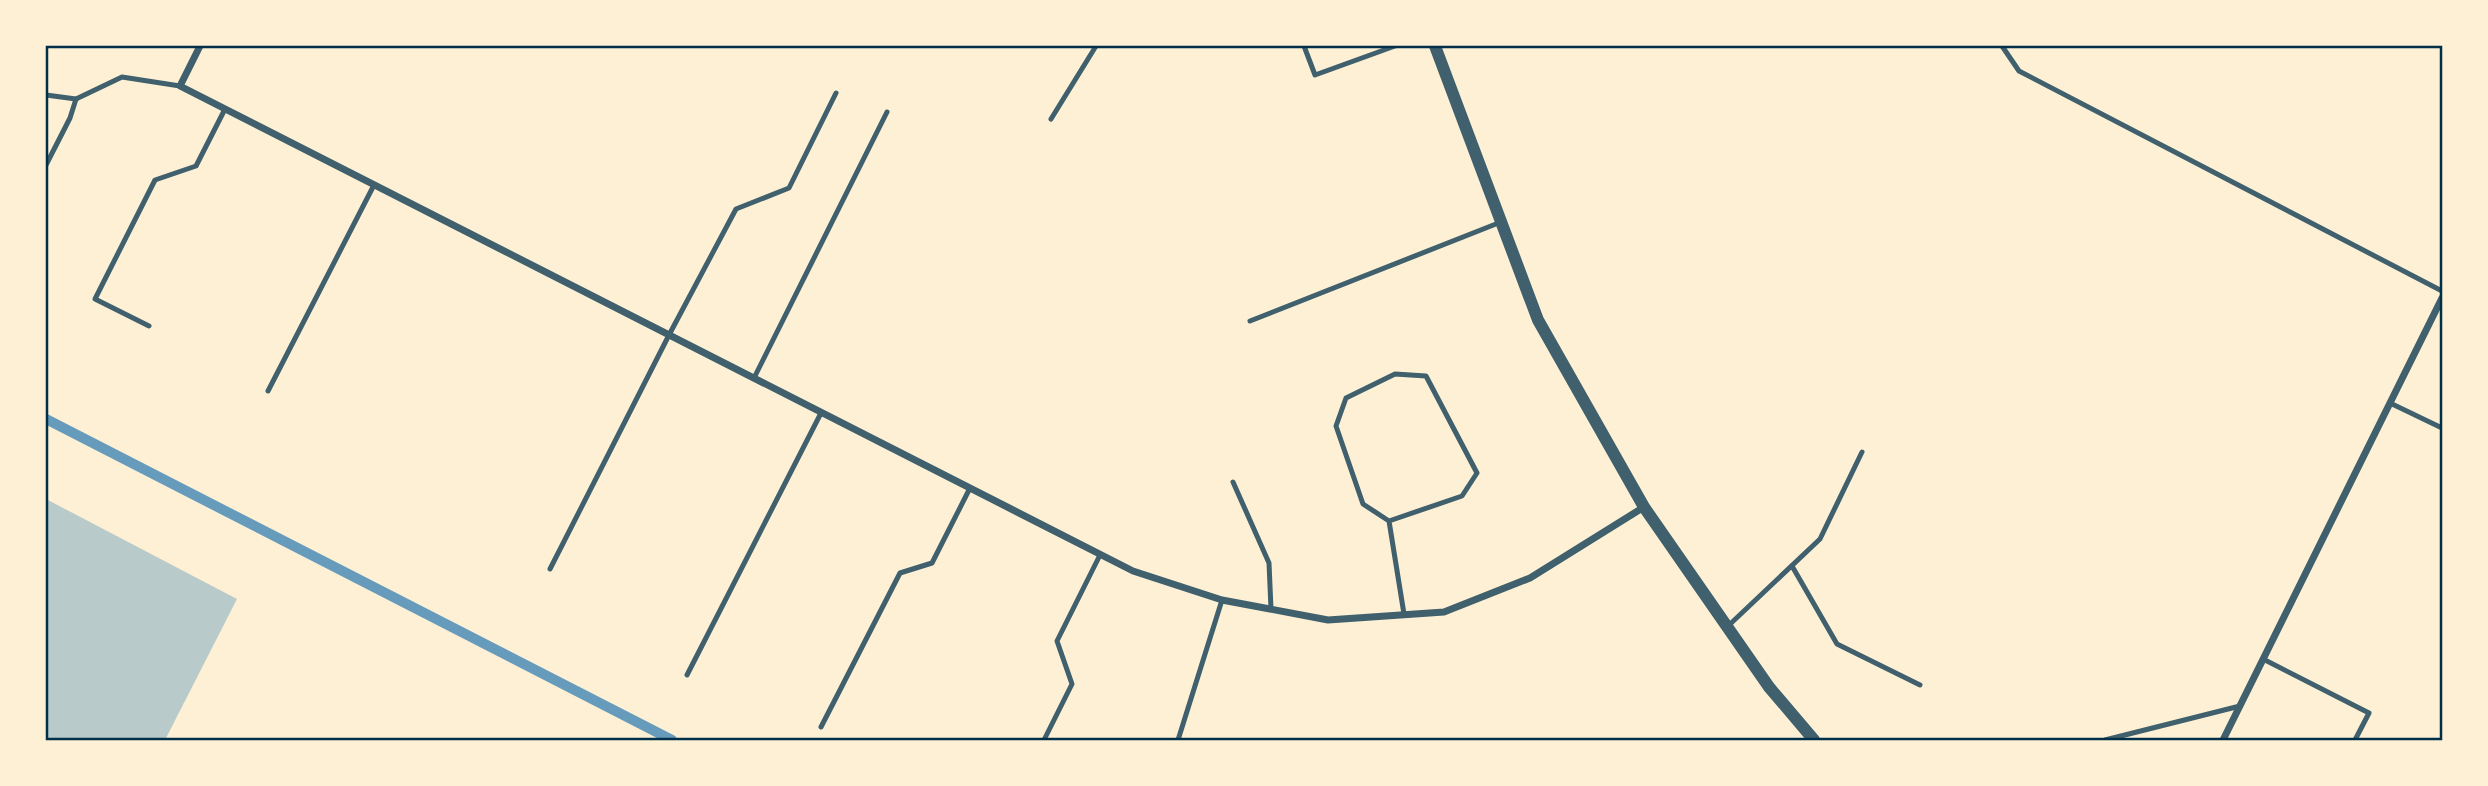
<svg xmlns="http://www.w3.org/2000/svg" width="2488" height="786" viewBox="0 0 2488 786" font-family="'Noto Sans',sans-serif">
	<style>
		.green { fill: #b9caca }
		.lines { fill: none; stroke-linecap: round; stroke-linejoin: round }
		.stream { stroke: #669bbc; stroke-width: 10 }
		.service { stroke: #3f606c; stroke-width: 5 }
		.minor { stroke: #3f606c; stroke-width: 7 }
		.tertiary { stroke: #3f606c; stroke-width: 12 }
		.neatline { fill: none; stroke: #003049; stroke-width: 2.5 }
	</style>
	<rect width="100%" height="100%" fill="#fdf0d5"/>
	<path class="green" d="M 46,499 L 237,599 L 165,740 L 46,740 Z"/>
	<g class="lines">
		<path class="stream" d="M 46,419 L 672,740"/>
		<g class="service">
			<path d="M 1304,46 L 1315,75 L 1395,46"/>
			<path d="M 2002,46 L 2019,71 L 2442,291"/>
			<path d="M 46,95 L 76,99 L 122,77 L 180,86"/>
			<path d="M 1051,119 L 1096,46"/>
			<path d="M 46,165 L 70,118 L 76,99"/>
			<path d="M 1250,321 L 1501,222"/>
			<path d="M 149,326 L 95,299 L 155,180 L 196,166 L 225,109"/>
			<path d="M 754,378 L 887,112"/>
			<path d="M 268,391 L 374,185"/>
			<path d="M 2390,403 L 2442,428"/>
			<path d="M 1233,482 L 1269,563 L 1271,609"/>
			<path d="M 1389,521 L 1363,504 L 1336,426 L 1346,398 L 1395,374 L 1426,376 L 1477,473 L 1462,496 L 1389,521 L 1404,614"/>
			<path d="M 1792,566 L 1837,644 L 1920,685"/>
			<path d="M 550,569 L 669,335 L 736,209 L 789,188 L 836,93"/>
			<path d="M 1727,627 L 1820,539 L 1862,452"/>
			<path d="M 2263,659 L 2369,713 L 2355,740"/>
			<path d="M 687,675 L 821,413"/>
			<path d="M 821,727 L 900,573 L 932,563 L 970,488"/>
			<path d="M 1044,740 L 1072,684 L 1057,641 L 1100,555"/>
			<path d="M 1178,740 L 1222,600"/>
			<path d="M 2105,740 L 2240,706"/>
		</g>
		<g class="minor">
			<path d="M 200,46 L 180,86 L 1133,571 L 1222,600 L 1328,620 L 1444,612 L 1530,578 L 1644,507"/>
			<path d="M 2223,740 L 2442,298"/>
		</g>
		<path class="tertiary" d="M 1435,46 L 1538,320 L 1644,507 L 1769,687 L 1814,740"/>
	</g>
	<rect width="2488" height="786" fill="none" stroke="#fdf0d5" stroke-width="94"/>
	<rect x="47" y="47" width="2394" height="692" class="neatline"/>
</svg>
